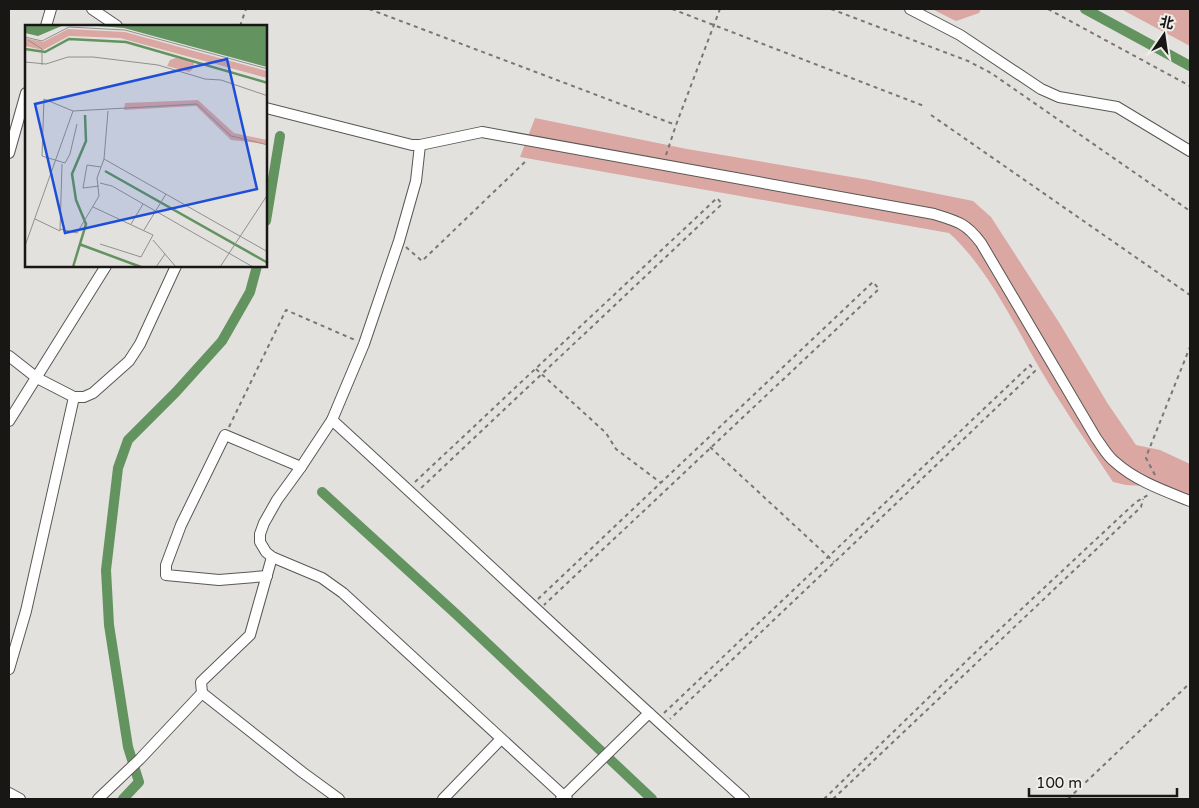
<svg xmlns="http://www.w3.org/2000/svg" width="1199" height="808" viewBox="0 0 1199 808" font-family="'Varela Round','Noto Sans SC',sans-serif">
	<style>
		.green { fill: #daa7a2 }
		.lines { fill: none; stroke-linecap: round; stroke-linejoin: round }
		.canal { stroke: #63935f; stroke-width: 10 }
		.minor-casing { stroke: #595855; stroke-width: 12 }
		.path { stroke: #787775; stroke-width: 2; stroke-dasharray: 4 4; stroke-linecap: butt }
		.minor { stroke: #fff; stroke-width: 10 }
		.inset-river { fill: none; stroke: #63935f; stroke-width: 2.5 }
		.inset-road { fill: none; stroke: #91908e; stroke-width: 1 }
		.view { fill: #1d4ed8; fill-opacity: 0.15; stroke: #1d4ed8; stroke-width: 2.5 }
		.inset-edge { fill: none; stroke: #181716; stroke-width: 2.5 }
	</style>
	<rect width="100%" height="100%" fill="#e2e1de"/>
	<g class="green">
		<path d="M 932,9 L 981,9 L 979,13 L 956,21 Z"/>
		<path d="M 1121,9 L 1190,9 L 1190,46 Z"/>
		<path d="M 535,118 L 687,149 L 869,180 L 973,201 L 991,217 L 1060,324 L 1108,404 L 1136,445 L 1160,450 L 1190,464 L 1190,497 L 1143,486 L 1126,485 L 1113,482 C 1088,444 1063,408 1040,369 C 1016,327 985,264 949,233 L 520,157 Z"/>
	</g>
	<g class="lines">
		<g class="canal">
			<path d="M 1085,9 L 1190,66"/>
			<path d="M 266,221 L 280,136"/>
			<path d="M 322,492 L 456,614 L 652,799"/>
			<path d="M 123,799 L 139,782 L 128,747 L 109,625 L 106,570 L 118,468 L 128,440 L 176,392 L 222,341 L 250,292 L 257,266"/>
		</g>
		<defs>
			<g id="minor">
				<path d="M 92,9 L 117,26"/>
				<path d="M 910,9 L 960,35 L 1041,89 L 1059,97 L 1117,107 L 1190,151"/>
				<path d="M 46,26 L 51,9"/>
				<path d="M 266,108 L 412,145 L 420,145 L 482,132 L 934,214 C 957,221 966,223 981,243 L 1096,438 C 1102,446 1107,456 1115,462 C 1136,481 1165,491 1190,501"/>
				<path d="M 420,145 L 416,181 L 399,241 L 364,344 L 332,420 L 301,467 L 277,500 L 264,523 L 260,534 L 260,542 L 266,552 L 272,557 L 322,578 L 343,593 L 567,799"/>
				<path d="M 9,153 L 26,93"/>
				<path d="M 9,356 L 37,378 L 74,397 L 84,397 L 93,393 L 129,361 L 140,344 L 176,266"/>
				<path d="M 332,420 C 470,546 605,675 744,799"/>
				<path d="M 9,421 L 106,266"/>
				<path d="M 267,576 L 219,580 L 166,575 L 166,565 L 181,525 L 225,435 L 301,467"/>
				<path d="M 9,669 L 26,611 L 74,397"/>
				<path d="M 202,693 L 302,772 L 339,799"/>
				<path d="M 9,793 L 20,799"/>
				<path d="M 98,799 L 140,759 L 202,693 L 201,682 L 250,635 L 272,557"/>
				<path d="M 443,799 L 501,739"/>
				<path d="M 561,799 L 649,713"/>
			</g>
		</defs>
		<use href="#minor" class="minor-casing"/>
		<g class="path">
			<path d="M 369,9 L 676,125"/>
			<path d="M 672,9 L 924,106"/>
			<path d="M 831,9 L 968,61 L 991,73 L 1190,211"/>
			<path d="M 1048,9 L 1190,86"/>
			<path d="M 240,26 L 246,9"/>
			<path d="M 931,115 L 1190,295"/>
			<path d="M 666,155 L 676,125 L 720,9"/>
			<path d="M 406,247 L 422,261 L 527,160"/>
			<path d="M 536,369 L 606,433 L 616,449 L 661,483"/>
			<path d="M 229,427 L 286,310 L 355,340"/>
			<path d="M 710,447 L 834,562"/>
			<path d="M 1155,475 L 1146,458 L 1148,452 L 1190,347"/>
			<path d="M 415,482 L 717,198 L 722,204 L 420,489"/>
			<path d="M 538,599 L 873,282 L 879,289 L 544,605"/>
			<path d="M 664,713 L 1030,365 L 1035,371 L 670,719"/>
			<path d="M 824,799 L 984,644 L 1136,502 L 1148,495"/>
			<path d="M 833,799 L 1141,507 L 1143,499"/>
			<path d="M 1068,799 L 1190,683"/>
		</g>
		<use href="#minor" class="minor"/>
	</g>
	<g transform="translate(25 25)">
		<rect width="242" height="242" fill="#e2e1de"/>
		<path d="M 43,4 L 100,7 L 242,46 L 242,53 L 95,13 L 44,11 L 18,25 L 0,21 L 0,13 L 18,17 ZM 151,33 L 170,36 L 167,45 L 164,47 L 142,41 L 145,35 ZM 173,75 L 209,108 L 242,115 L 242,119 L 206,115 L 171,81 L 99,85 L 100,78 Z" fill="#daa7a2"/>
		<path d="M 0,0 L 39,0 L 13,11 L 0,8 ZM 59,0 L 242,0 L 242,42 L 99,3 Z" fill="#63935f"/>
		<path class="inset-river" d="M 0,24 L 20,27 L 44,14 L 101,17 L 243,58M 80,146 L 243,238M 54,219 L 116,242M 48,242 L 61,199 L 51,175 L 47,149 L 61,116 L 60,90"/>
		<path class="inset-road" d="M 0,12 L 17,16 L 44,2 L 100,5 L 243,44M 3,15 L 17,24 L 17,40M 0,37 L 21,39 L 43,32 L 68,32 L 133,40 L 180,54 L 196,55 L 243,71M 52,99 L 45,129 L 40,138 L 17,131 L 19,74 L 48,86 L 172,79 L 206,111 L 243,120M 79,134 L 243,227M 75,158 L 87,161 L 228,242M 74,161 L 58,163 L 62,140 L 76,142M 68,182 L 128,210 L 116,232 L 75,219M 10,194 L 35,206 L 37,139M 106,199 L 118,179M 35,204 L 52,208 L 74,171 L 72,153 L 79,134 L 83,86M 119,205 L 141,169M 128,215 L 151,242M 0,221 L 48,86M 131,242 L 140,229M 195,242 L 243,169"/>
		<path class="view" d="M 202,34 L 232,164 L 40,208 L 10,79 Z"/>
		<rect width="242" height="242" class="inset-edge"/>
	</g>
	<rect width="1199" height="808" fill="none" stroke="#181716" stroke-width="20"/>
	<g transform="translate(1164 35) rotate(13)" stroke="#f0eeeb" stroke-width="4" paint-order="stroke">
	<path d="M0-4L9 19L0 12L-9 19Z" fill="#181716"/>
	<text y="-8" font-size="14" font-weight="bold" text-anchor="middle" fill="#181716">北</text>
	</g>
	<path d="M1029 788v8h148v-8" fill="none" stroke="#181716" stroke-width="2.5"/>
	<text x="1036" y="788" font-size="15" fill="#181716" stroke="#f0eeeb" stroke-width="4" paint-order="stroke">100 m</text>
</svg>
